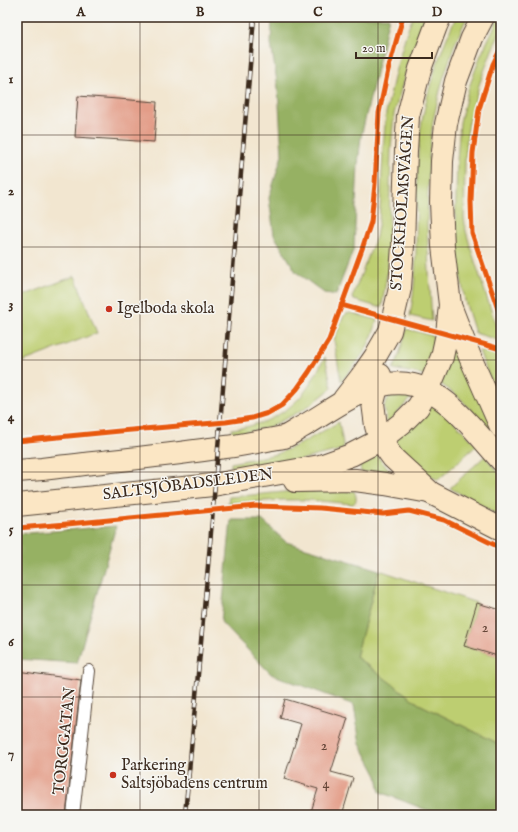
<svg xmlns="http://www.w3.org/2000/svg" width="518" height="832" viewBox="0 0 518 832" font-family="'IM FELL English',serif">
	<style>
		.green { fill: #bdce71; stroke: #7c7c48 }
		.forest { fill: #96b163; stroke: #686e40 }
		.building { fill: #e39c87 }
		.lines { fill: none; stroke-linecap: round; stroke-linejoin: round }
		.service-casing { stroke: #564639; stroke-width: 14 }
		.secondary-casing { stroke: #564639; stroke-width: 24 }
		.service { stroke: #fff; stroke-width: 12 }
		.secondary { stroke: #fbe6c4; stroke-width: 22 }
		.rail-casing { stroke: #3b2a1e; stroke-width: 4.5 }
		.rail { stroke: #f6f6f2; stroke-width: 3; stroke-dasharray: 9; stroke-linecap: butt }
		.cycleway-casing { stroke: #f6f6f2; stroke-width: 8 }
		.cycleway { stroke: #e8590c; stroke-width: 5 }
		.grid { fill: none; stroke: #3b2a1e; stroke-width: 1; stroke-opacity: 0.55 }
		.poi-dot { fill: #c8321e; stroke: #f6f6f2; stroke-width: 1.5 }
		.labels { text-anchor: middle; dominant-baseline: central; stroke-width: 3; stroke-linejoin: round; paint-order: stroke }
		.number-label { font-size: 14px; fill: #654638 }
		.street-label { font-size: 16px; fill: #3b2a1e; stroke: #f6f6f2 }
		.poi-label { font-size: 16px; fill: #3b2a1e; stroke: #f6f6f2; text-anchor: start }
		.neatline { fill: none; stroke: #3b2a1e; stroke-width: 1.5 }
		.grid-label { font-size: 13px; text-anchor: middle; font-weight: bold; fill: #3b2a1e }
	</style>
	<rect width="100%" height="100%" fill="#f6f6f2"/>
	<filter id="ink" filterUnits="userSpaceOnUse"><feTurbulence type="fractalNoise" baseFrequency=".025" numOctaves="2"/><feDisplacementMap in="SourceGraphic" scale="8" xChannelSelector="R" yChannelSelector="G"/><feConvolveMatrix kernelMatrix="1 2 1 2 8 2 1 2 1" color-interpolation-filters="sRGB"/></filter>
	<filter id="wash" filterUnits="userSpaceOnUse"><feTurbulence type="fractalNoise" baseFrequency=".012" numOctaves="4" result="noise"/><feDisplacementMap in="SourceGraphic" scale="16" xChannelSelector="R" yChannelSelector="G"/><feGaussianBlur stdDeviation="0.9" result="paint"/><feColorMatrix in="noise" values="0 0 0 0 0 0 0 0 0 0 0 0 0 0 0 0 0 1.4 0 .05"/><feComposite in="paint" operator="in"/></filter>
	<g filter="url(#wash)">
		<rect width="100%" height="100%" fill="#f2e6d0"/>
		<g class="green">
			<path d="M 413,17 L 425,17 L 410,57 L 394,114 L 391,149 L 388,268 L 382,306 L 378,307 L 354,300 L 352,298 L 353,295 L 376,237 L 379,220 L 381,195 L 383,149 L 386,113 L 396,69 L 406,34 Z"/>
			<path d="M 456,17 L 467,17 L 454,46 L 441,86 L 433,121 L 429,156 L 427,224 L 429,272 L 432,321 L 410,316 C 420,263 414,208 418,155 C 421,107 436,60 456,17 Z"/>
			<path d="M 499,17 L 501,17 L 501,31 L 492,50 L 479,85 L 468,126 L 465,161 L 464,218 L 466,231 L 471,249 L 501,341 L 475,333 L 465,301 L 458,260 L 455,231 L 457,161 L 460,122 L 468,90 L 480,57 Z"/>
			<path d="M 75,276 L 97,333 L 17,364 L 17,298 Z"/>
			<path d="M 351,313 L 377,320 C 371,346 359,361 341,381 L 334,340 L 343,317 L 346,314 Z"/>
			<path d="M 407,329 L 433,336 L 432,352 L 426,375 L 393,369 L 397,361 Z"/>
			<path d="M 451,350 L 461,350 L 494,431 L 490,434 L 475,414 L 460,398 L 441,384 Z"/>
			<path d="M 479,351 L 495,354 L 501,358 L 501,407 Z"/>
			<path d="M 325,357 L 332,388 L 313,403 L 299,412 L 267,428 L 232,435 L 232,429 C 240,428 248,427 256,424 C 263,423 270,419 276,416 C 304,400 311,383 325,357 Z"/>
			<path d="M 396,393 L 413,395 L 412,397 L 387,424 L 384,406 L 390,395 Z"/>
			<path d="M 429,404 L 442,410 L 477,445 L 438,480 L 424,472 L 409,460 L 394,442 Z"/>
			<path d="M 339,422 L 344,449 L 296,461 L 231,467 L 231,463 L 277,454 L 302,443 Z"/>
			<path d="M 375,453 C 382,463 389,470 399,477 L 361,472 L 359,461 Z"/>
			<path d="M 485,456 L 501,476 L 501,517 L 450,488 Z"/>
			<path d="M 295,491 L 354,491 C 356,495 358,501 353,504 L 310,500 L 283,500 L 228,503 L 229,497 Z"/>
			<path d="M 379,570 L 477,603 L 464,646 L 501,657 L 501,745 L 419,704 L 356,657 Z"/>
		</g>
		<g class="forest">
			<path d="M 272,17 L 389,17 L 361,137 L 358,164 L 354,248 L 336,295 L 324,293 L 296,272 L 274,235 L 269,198 L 282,155 L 278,88 L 271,44 Z"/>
			<path d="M 231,520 L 262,520 L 286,542 L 379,570 L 356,657 L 419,704 L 501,745 L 501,815 L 449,815 L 424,809 L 380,792 L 377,776 L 360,744 L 354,705 L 271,674 L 221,622 Z"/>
			<path d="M 116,526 L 77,663 L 17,659 L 17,534 Z"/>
		</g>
		<g id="blocks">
			<g class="building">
				<path d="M 78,96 L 157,102 L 154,142 L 75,137 Z"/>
				<path d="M 477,603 L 501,610 L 501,657 L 464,646 Z"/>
				<path d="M 17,671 L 81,680 L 66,815 L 17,815 Z"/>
				<path d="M 285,699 L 348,718 L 331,772 L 353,778 L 342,815 L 310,815 L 318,789 L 284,779 L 301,724 L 280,718 Z"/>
			</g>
		</g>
	</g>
	<g filter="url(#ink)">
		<use href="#blocks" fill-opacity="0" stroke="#564639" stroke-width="1"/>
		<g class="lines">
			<defs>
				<path id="service" d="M 73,815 L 89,671"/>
				<g id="secondary">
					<path d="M 451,308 L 470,357 L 501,427"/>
					<path d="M 380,375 L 373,403 L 376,426 L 380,440 L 393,458 L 431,493 L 501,529"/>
					<path d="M 344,399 L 361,377 L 375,357 L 390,331 L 400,288 L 403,245 L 406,151 L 408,116 L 420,69 L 436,26 L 440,17"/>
					<path d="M 17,471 L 42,469 C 98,462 154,457 210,449 C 229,447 248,444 267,440 C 272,439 279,438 284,437 C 290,435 295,431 300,428 C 334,410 371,375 413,385 C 448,393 477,434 501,460"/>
					<path d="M 295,481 L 355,480 L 385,484 L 429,492"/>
					<path d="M 17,505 L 213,485 L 320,466 L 351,455 L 380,440 L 402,423 L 418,407 L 428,390 L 442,357 L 447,334 L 450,305 L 443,246 L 441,202 L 442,161 L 446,124 L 456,81 L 472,38 L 483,17"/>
				</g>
			</defs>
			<use href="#service" class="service-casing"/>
			<use href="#secondary" class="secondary-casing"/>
			<use href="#service" class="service"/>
			<use href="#secondary" class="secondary"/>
			<defs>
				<path id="rail" d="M 185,815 L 210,544 L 254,17"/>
			</defs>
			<use href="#rail" class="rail-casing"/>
			<use href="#rail" class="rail"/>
			<defs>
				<g id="cycleway">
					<path d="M 501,48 L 493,64 L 479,109 L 473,153 L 471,201 L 472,233 L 501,318"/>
					<path d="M 341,305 L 501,349"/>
					<path d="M 17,441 L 120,431 L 226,422 L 252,418 L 268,413 L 282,405 L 297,389 L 309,372 L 329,340 L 362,249 L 371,222 L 375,184 L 379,113 L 388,70 L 403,17"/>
					<path d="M 17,528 L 67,524 L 256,506 L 320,508 L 383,514 L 409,511 L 444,520 L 501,548"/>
				</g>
			</defs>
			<use href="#cycleway" class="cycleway-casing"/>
			<use href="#cycleway" class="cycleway"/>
		</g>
	</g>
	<path class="grid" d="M 140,17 L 140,815M 259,17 L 259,815M 378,17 L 378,815M 17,135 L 501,135M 17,247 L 501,247M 17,360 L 501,360M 17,472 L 501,472M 17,585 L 501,585M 17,697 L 501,697"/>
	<g class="poi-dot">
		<circle cx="109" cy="309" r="4"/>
		<circle cx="113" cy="775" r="4"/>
	</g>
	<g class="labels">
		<g class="number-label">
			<text x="485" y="628">2</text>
			<text x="324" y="746">2</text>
			<text x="326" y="784">4</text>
		</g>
		<g class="street-label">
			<text transform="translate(403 203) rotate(-86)">STOCKHOLMSVÄGEN</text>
			<text transform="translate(188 485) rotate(-7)">SALTSJÖBADSLEDEN</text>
			<text transform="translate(65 741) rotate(-84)">TORGGATAN</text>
		</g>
		<g class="poi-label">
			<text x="117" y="309">Igelboda skola</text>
			<text x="121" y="766">Parkering<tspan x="121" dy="18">Saltsjöbadens centrum</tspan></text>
		</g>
	</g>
	<rect width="518" height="832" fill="none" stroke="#f6f6f2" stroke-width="44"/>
	<path d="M356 52v6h76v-6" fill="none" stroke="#3b2a1e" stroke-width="2"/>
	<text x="362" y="52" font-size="12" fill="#3b2a1e" stroke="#f6f6f2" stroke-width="3" paint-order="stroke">20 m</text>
	<rect x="22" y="22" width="474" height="788" class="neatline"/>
	<g class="grid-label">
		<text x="81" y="16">A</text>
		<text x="200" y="16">B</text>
		<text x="318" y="16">C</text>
		<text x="437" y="16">D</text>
		<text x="11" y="83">1</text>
		<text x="11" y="195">2</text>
		<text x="11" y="308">3</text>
		<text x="11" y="421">4</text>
		<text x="11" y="533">5</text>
		<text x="11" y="646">6</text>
		<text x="11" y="758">7</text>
	</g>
</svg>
